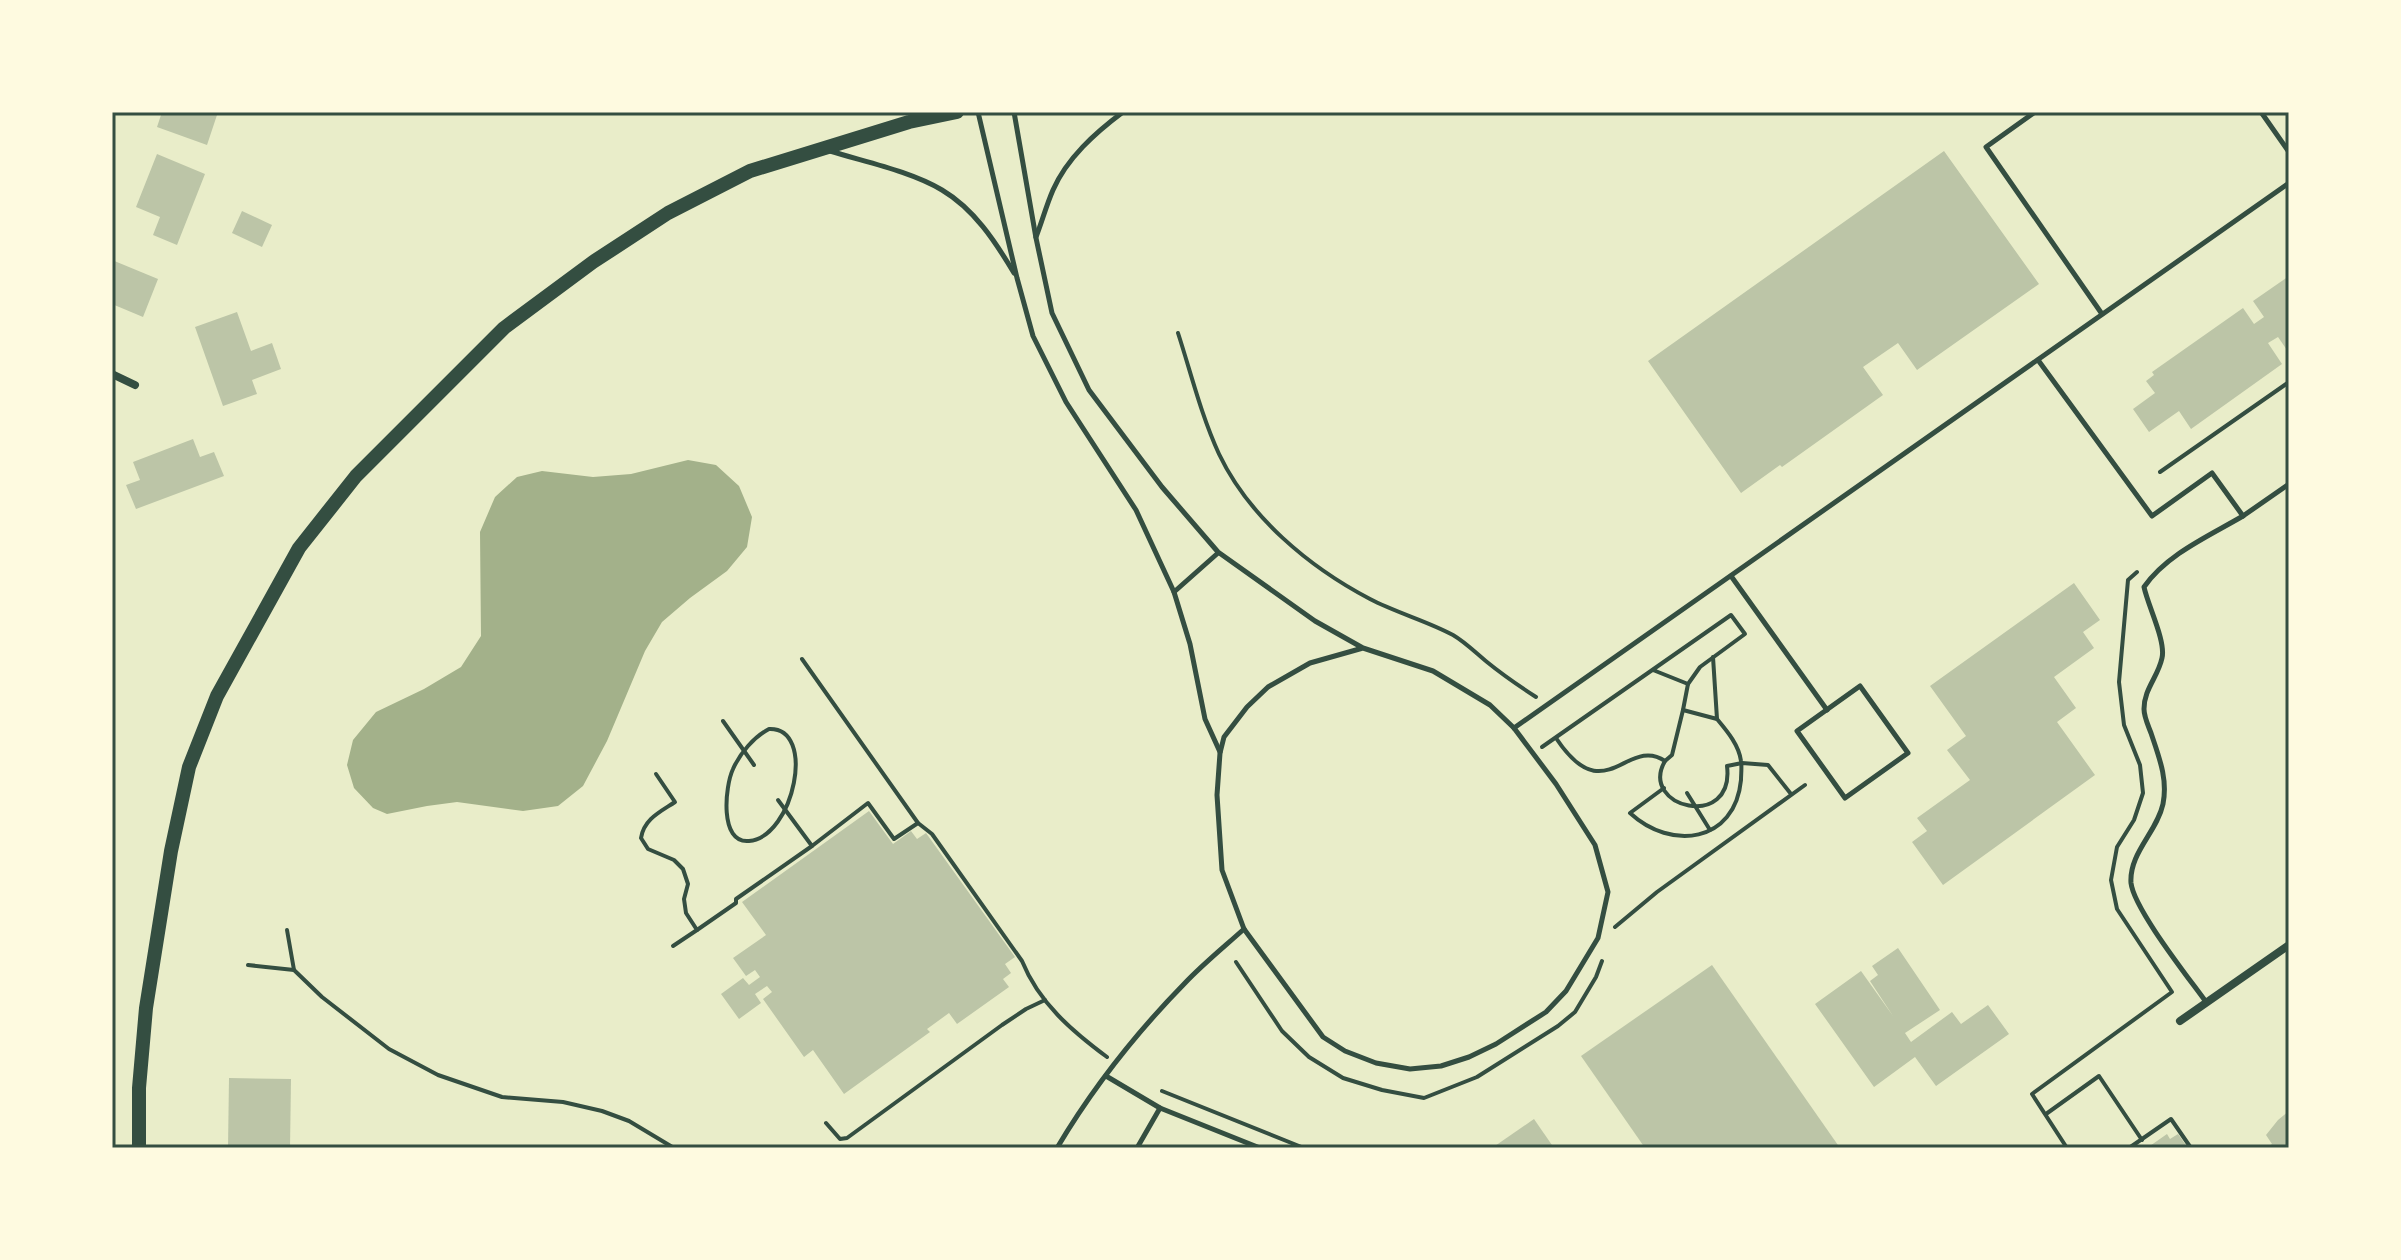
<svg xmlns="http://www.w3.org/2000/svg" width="2401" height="1260" viewBox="0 0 2401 1260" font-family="Mulish,sans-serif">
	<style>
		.water { fill: #a3b18a }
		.building { fill: #bcc5a7 }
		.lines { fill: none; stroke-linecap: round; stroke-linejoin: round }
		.path { stroke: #344e41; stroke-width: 4 }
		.service { stroke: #344e41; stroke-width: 5 }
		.minor { stroke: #344e41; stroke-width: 8 }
		.secondary { stroke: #344e41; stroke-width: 14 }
		.neatline { fill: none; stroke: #344e41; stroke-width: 3 }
	</style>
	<rect width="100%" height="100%" fill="#e9edc9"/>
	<path class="water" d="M 688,460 L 716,465 L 739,486 L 752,517 L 747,547 L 727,571 L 690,598 L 662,622 L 645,651 L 607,741 L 583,786 L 558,806 L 523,811 L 457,802 L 427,806 L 387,814 L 373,808 L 354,788 L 347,765 L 353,740 L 376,712 L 424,689 L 461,667 L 481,636 L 480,532 L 495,497 L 517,477 L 542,471 L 593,477 L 631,474 Z"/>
	<g class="building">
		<path d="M 162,112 L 218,112 L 207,145 L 157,127 Z"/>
		<path d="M 1944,151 L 2039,284 L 1917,370 L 1898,343 L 1863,367 L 1883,395 L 1782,467 L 1780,465 L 1741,493 L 1648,361 Z"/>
		<path d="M 157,154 L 205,174 L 177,245 L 153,235 L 160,217 L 136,207 Z"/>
		<path d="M 242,211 L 272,225 L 262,247 L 232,233 Z"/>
		<path d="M 112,260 L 158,279 L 143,317 L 112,304 Z"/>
		<path d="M 2289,276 L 2289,353 L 2278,337 L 2268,343 L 2282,364 L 2191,429 L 2179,411 L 2149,432 L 2133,409 L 2155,393 L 2146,381 L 2154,375 L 2152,372 L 2243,308 L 2254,324 L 2264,317 L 2253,301 Z"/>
		<path d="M 237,312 L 251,351 L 272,343 L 281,369 L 252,380 L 257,394 L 223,406 L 195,327 Z"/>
		<path d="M 193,439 L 200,457 L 214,452 L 224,476 L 136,509 L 126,485 L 140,480 L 133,462 Z"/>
		<path d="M 2074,583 L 2100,620 L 2083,632 L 2094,648 L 2054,677 L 2076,708 L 2057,722 L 2095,775 L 1943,885 L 1912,842 L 1927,831 L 1917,818 L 1970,780 L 1947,750 L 1966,736 L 1930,686 Z"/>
		<path d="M 869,811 L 893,844 L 911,831 L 917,839 L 926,833 L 1015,957 L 1005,964 L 1011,973 L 1003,979 L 1009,987 L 957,1024 L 949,1013 L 927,1029 L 930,1032 L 844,1094 L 813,1050 L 804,1057 L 763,999 L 772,992 L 767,986 L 755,994 L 761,1003 L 739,1019 L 721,994 L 743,978 L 749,985 L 760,977 L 755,970 L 746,976 L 733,958 L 766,935 L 742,902 Z"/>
		<path d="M 1898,948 L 1940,1010 L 1905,1033 L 1911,1042 L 1952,1012 L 1961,1024 L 1988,1005 L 2009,1034 L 1936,1086 L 1915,1057 L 1874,1087 L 1815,1004 L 1861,971 L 1893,1016 L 1870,981 L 1878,975 L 1872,966 Z"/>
		<path d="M 1712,965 L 1840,1148 L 1645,1148 L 1581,1056 Z"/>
		<path d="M 229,1078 L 291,1079 L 290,1148 L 228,1148 Z"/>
		<path d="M 2289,1111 L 2289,1148 L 2266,1148 L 2272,1144 L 2266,1135 L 2278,1120 Z"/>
		<path d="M 1534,1119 L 1554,1148 L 1492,1148 Z"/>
		<path d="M 2167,1134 L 2170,1139 L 2178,1134 L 2188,1148 L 2147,1148 Z"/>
	</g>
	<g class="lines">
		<g class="path">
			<path d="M 1178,333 C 1191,373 1201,415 1219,454 C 1249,517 1309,567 1370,599 C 1397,613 1427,621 1453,635 C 1465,642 1476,653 1487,662 C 1503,675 1519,686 1536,697"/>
			<path d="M 2160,472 L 2289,382"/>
			<path d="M 802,659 L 918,823 L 932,834 L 1022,961 C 1039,1003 1072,1031 1107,1057"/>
			<path d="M 1688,684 L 1683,710 L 1717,719 L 1713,657"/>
			<path d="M 723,721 L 754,765"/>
			<path d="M 769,729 C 817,727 794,837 749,841 C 719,844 725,786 733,769 C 740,753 754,737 769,729 Z"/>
			<path d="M 1556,738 C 1605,812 1627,735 1665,761 C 1638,808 1735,831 1727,766 L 1742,763 L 1768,765 L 1791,794"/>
			<path d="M 1542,747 L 1731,615 L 1745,634 L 1700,667 L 1688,684 L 1653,670"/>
			<path d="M 1665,761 L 1672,755 L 1683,710"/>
			<path d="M 656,774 L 675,802 C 660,812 644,819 641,838 L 648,849 L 674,860 L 683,869 L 688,884 L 684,899 L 686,913 L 697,930 L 673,946"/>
			<path d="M 1664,788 L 1630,813 C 1671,851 1735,843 1741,780 C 1741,774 1742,767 1741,761 C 1739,745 1727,731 1717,719"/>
			<path d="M 1687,793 L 1710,830"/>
			<path d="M 778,800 L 812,846 L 868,803 L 894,839 L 918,823"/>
			<path d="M 1615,927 L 1657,892 L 1805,785"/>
			<path d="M 287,930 L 294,970"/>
			<path d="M 697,930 L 736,903 L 736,899 L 812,846"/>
			<path d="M 1236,962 L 1282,1031 L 1309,1057 L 1343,1078 L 1382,1090 L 1424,1098 L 1477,1077 L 1558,1026 L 1575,1012 L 1596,977 L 1602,961"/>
			<path d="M 248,965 L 294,970 L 322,997 L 389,1049 L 438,1075 L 502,1097 L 563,1102 L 602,1111 L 629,1121 L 674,1148"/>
			<path d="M 1162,1091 L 1304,1148"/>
			<path d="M 2046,1114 L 2099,1076 L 2142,1140"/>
			<path d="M 826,1123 L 840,1139 L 847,1138 L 1002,1025 L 1026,1009 L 1045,1000"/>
			<path d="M 2067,1148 L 2032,1094 L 2172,992 L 2117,909 L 2111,880 L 2117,847 L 2134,820 L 2143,793 L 2140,765 L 2124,725 L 2119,682 L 2128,580 L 2137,572"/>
			<path d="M 2129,1148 L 2171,1119 L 2191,1148"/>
		</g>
		<g class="service">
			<path d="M 978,112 L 1017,278 L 1033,336 L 1066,402 L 1136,510 L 1174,592 L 1190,644 L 1205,719 L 1220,752"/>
			<path d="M 1014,112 L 1036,238 L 1052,313 L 1089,390 L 1162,487 L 1218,552 L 1315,621 L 1363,648 L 1433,671 L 1490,705 L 1514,728 L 1556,784 L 1595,845 L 1608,892 L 1598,938 L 1566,991 L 1546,1012 L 1496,1044 L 1469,1057 L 1441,1066 L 1410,1069 L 1376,1063 L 1345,1051 L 1323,1037 L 1244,929 L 1222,870 L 1217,795 L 1220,753 L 1224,737 L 1247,707 L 1268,687 L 1310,663 L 1363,648"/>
			<path d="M 2035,112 L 1986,147 L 2102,314"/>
			<path d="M 2261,112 L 2289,152"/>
			<path d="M 830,151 C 865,162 910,171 942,190 C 974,209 995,241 1014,273"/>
			<path d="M 1036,237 C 1042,222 1046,206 1053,190 C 1067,158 1095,133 1123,112"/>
			<path d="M 2038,360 L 2152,516 L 2212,473 L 2243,516 C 2209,536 2167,554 2144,587 C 2148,606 2166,641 2162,658 C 2158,677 2144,689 2144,709 C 2144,717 2148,725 2151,733 C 2159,757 2168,779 2163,804 C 2157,832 2129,853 2131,883 C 2134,909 2188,977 2206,1002"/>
			<path d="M 2243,516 L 2289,484"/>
			<path d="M 1731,576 L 1827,710"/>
			<path d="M 1174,592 L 1218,553"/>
			<path d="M 1860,686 L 1908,753 L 1845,798 L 1797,731 Z"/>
			<path d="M 1514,728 L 2289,183"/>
			<path d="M 1106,1076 L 1160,1108 L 1260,1148"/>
			<path d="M 1057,1148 C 1092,1089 1137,1032 1185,983 C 1203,964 1224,947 1244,929"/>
			<path d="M 1137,1148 L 1160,1108"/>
		</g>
		<g class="minor">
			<path d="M 112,374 L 135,385"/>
			<path d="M 2180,1021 L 2289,945"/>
		</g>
		<path class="secondary" d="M 139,1148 L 139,1088 L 146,1008 L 171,851 L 189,767 L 217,696 L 299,548 L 356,476 L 504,328 L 593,262 L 668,213 L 750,171 L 909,122 L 957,112"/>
	</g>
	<rect width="2401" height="1260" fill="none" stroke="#fefae0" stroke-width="228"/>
	<rect x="114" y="114" width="2173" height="1032" class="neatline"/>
</svg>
